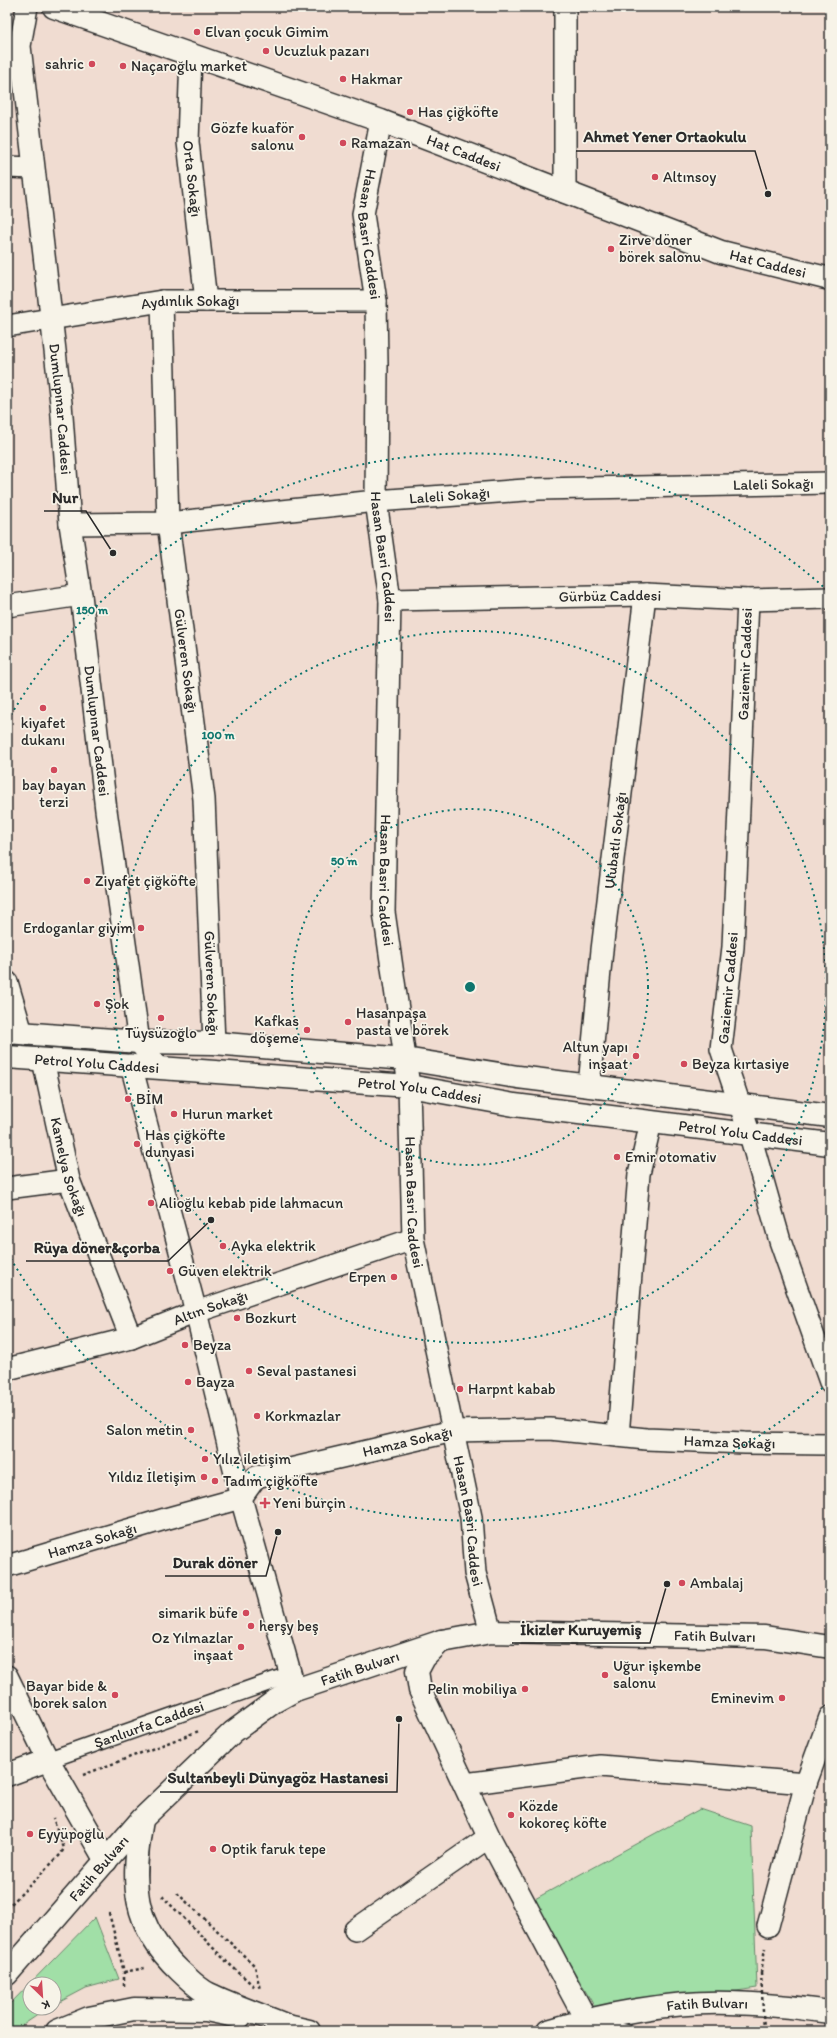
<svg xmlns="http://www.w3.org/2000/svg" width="837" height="2038" viewBox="0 0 837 2038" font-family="Itim,sans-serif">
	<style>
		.grass { fill: #a1dfa7; stroke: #668569 }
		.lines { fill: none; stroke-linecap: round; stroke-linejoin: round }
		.service-casing { stroke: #2b2b2b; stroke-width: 14 }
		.pedestrian-casing { stroke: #2b2b2b; stroke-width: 19 }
		.minor-casing { stroke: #2b2b2b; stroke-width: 24 }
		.tertiary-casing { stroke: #2b2b2b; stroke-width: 25 }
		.secondary-casing { stroke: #2b2b2b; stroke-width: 25 }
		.primary-casing { stroke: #2b2b2b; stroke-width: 25 }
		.path { stroke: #2b2b2b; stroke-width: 2.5; stroke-dasharray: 3 3; stroke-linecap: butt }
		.service { stroke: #f7f3e8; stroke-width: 11 }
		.pedestrian { stroke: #f7f3e8; stroke-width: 16 }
		.minor { stroke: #f7f3e8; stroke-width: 21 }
		.tertiary { stroke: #f7f3e8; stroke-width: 22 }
		.secondary { stroke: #f7f3e8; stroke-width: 22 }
		.primary { stroke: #f7f3e8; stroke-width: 22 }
		.path-bridge { stroke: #2b2b2b; stroke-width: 2.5; stroke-dasharray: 3 3; stroke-linecap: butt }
		.ring { fill: none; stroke: #0f766e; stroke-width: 2; stroke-dasharray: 2 4 }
		.poi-dot { fill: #d1495b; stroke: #f7f3e8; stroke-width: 1.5 }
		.labels { text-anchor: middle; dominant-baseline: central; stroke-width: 3.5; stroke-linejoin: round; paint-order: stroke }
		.poi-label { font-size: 15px; fill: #2b2b2b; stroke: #f7f3e8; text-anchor: start }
		.street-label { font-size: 15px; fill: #2b2b2b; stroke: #f7f3e8 }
		.centre { fill: #0f766e; stroke: #f7f3e8; stroke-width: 2 }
		.ring-label { font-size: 12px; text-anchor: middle; font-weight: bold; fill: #0f766e; stroke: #f7f3e8; stroke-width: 3.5; stroke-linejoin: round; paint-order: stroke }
		.leader { fill: none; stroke: #2b2b2b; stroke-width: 1.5 }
		.callout-dot { fill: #2b2b2b; stroke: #f7f3e8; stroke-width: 1.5 }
		.callout-label { font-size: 16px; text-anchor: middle; font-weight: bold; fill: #2b2b2b; stroke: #f7f3e8; stroke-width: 3.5; stroke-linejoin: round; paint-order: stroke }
	</style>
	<rect width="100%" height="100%" fill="#f0dcd1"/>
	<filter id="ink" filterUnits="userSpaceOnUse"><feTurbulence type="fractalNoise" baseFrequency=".025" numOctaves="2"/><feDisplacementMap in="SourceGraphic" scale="8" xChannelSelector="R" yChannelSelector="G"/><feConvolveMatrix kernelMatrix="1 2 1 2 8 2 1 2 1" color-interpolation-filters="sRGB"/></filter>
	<g filter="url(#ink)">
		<g class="grass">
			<path d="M 700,1809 L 751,1826 L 757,1988 L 597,2011 L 533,1900 Z"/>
			<path d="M 95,1917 L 119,1979 L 86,1988 L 54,2005 L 54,1984 L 30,1984 L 30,2008 L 48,2008 L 14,2031 L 7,2031 L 7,2007 Z"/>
		</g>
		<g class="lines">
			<defs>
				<path id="service" d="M 596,2023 L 629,2031"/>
				<g id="pedestrian">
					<path id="s1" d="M 48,1760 L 292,1674"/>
				</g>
				<g id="minor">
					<path id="s2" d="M 27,7 L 20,46 L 61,403 L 70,524 L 81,595 L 106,810 L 139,1042 L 158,1067"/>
					<path id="s3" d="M 191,55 L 188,142 L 206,301"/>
					<path id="s4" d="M 381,121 L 363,214 L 376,301 L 377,365 L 376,501 L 390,600 L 384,912 L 409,1086 L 413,1239 L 471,1517 L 475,1573 L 491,1632"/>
					<path d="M 7,167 L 33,168"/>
					<path d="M 565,192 L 565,7"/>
					<path id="s5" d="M 162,301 L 168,523 L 204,799 L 214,1043"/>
					<path id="s6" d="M 7,326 L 162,301 L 376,301"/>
					<path id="s7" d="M 70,524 L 168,523 L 376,501 L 539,489 L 830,483"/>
					<path id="s8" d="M 390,600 L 645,595 L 748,600 L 830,598"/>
					<path d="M 748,600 L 733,947 L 721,1049 L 750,1135 L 780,1241 L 830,1382"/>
					<path d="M 7,606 L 81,595"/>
					<path d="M 7,982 L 22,1033"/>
					<path id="s9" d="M 43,1060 L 69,1180 L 131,1338"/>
					<path d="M 131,1065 L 196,1312 L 241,1498 L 295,1690"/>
					<path id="s10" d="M 589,1086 L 602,950 L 645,595"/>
					<path d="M 7,1188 L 69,1180"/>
					<path id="s11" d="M 7,1369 L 131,1338 L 196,1312 L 413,1239"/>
					<path d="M 618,1436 L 639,1174 L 651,1122"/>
					<path id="s12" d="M 7,1566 L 165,1519 L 241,1498 L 256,1477 L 453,1431 L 550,1429 L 646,1439 L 745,1443 L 830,1444"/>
					<path d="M 7,1676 L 48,1760"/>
					<path d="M 465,1784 L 600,1766 L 806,1783"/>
					<path d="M 768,1926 L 806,1783 L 830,1717"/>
					<path d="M 355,1930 L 489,1837"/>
				</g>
				<g id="tertiary">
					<path id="s13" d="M 54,7 L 381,121 L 721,252 L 830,279"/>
					<path d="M 7,1775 L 48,1760 L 106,1861"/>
				</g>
				<g id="secondary">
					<path d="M 7,1032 L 139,1042 L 214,1043 L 405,1059 L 518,1077 L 830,1116"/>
					<path id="s14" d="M 7,1057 L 409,1086 L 514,1105 L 830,1144"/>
				</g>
				<g id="primary">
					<path d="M 441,1641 L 424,1658 L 417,1671 L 420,1690 L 489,1837 L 592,2031"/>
					<path d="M 142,1820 C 131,1882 131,1925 180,1971 C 189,1979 198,1989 209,1994 C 234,2006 262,2015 288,2026"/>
					<path id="s15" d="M 7,1974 L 142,1819 L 233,1732 L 275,1701 L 295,1690 L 442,1641 L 491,1632 L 765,1637 L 830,1647"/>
					<path d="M 274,2023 L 309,2031"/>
					<path d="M 57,2031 L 89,2018 L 134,2009 L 206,2010 L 240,2017"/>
					<path id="s16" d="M 548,2031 C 604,2014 672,2001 730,2003 C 764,2004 797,2007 830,2012"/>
				</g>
			</defs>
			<use href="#service" class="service-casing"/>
			<use href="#pedestrian" class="pedestrian-casing"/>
			<use href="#minor" class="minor-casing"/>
			<use href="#tertiary" class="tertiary-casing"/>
			<use href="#secondary" class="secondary-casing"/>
			<use href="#primary" class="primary-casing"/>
			<g class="path">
				<path d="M 83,1775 L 199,1731"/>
				<path d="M 177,1893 L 255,1966 L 260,1990"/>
				<path d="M 162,1896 L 228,1963 L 256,1988"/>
				<path d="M 7,1908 L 61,1854 L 64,1848 L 53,1818"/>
				<path d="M 109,1913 L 124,1972 L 124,1988"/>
				<path d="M 124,1972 L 145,1968"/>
				<path d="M 761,1973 L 765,1948"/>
			</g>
			<use href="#service" class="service"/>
			<use href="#pedestrian" class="pedestrian"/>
			<use href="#minor" class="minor"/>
			<use href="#tertiary" class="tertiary"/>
			<use href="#secondary" class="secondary"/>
			<use href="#primary" class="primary"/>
			<path class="path-bridge" d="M 761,1973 L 764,2031"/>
		</g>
	</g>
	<g class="ring">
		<circle cx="470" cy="987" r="178"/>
		<circle cx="470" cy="987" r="356"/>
		<path d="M827 1384A534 534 0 0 1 8 1254M8 720A534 534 0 0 1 827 590"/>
	</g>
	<g class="poi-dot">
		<circle cx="197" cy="32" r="4"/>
		<circle cx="266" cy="51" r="4"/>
		<circle cx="92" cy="64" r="4"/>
		<circle cx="123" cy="66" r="4"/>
		<circle cx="343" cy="79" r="4"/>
		<circle cx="410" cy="112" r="4"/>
		<circle cx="302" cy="137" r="4"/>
		<circle cx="343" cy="143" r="4"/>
		<circle cx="655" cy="177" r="4"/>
		<circle cx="611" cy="249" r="4"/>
		<circle cx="43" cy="708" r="4"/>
		<circle cx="54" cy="770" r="4"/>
		<circle cx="87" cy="881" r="4"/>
		<circle cx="141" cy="928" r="4"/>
		<circle cx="97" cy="1004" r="4"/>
		<circle cx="161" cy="1018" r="4"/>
		<circle cx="348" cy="1022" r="4"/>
		<circle cx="307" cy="1030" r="4"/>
		<circle cx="636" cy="1056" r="4"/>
		<circle cx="684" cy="1064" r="4"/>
		<circle cx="128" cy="1099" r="4"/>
		<circle cx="174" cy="1114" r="4"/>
		<circle cx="137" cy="1144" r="4"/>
		<circle cx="617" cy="1157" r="4"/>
		<circle cx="151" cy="1203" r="4"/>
		<circle cx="223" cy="1246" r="4"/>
		<circle cx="170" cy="1271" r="4"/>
		<circle cx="394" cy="1277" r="4"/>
		<circle cx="237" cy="1318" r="4"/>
		<circle cx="185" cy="1345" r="4"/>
		<circle cx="249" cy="1371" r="4"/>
		<circle cx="188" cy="1382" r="4"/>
		<circle cx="460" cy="1389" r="4"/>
		<circle cx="257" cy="1416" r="4"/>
		<circle cx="191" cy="1430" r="4"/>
		<circle cx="205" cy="1459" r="4"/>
		<circle cx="204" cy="1477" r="4"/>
		<circle cx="215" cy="1481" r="4"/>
		<path d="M263 1497h4v4h4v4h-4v4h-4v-4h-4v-4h4z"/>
		<circle cx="682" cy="1583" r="4"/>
		<circle cx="246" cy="1613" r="4"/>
		<circle cx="251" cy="1626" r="4"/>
		<circle cx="241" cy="1647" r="4"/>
		<circle cx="605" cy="1675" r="4"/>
		<circle cx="525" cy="1689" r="4"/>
		<circle cx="115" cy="1695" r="4"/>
		<circle cx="782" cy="1698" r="4"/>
		<circle cx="511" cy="1815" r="4"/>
		<circle cx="30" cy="1834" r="4"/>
		<circle cx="213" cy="1849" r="4"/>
	</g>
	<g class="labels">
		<g class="poi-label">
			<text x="205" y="32">Elvan çocuk Gimim</text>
			<text x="274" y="51">Ucuzluk pazarı</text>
			<text x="84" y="64" text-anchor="end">sahric</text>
			<text x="131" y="66">Naçaroğlu market</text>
			<text x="351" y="79">Hakmar</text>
			<text x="418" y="112">Has çiğköfte</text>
			<text x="294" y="128" text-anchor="end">Gözfe kuaför<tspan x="294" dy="17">salonu</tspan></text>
			<text x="351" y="143">Ramazan</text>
			<text x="663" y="177">Altınsoy</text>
			<text x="619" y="240">Zirve döner<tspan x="619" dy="17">börek salonu</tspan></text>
			<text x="43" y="723" text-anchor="middle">kiyafet<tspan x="43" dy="17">dukanı</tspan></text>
			<text x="54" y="785" text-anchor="middle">bay bayan<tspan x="54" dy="17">terzi</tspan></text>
			<text x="95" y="881">Ziyafet çiğköfte</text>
			<text x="133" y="928" text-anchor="end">Erdoganlar giyim</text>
			<text x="105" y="1004">Şok</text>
			<text x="356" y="1013">Hasanpaşa<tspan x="356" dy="17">pasta ve börek</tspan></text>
			<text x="299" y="1021" text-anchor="end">Kafkas<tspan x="299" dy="17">döşeme</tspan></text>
			<text x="161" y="1033" text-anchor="middle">Tüysüzoğlo</text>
			<text x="628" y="1047" text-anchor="end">Altun yapı<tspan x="628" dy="17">inşaat</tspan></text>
			<text x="692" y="1064">Beyza kırtasiye</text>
			<text x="136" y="1099">BİM</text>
			<text x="182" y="1114">Hurun market</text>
			<text x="145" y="1135">Has çiğköfte<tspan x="145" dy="17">dunyasi</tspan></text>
			<text x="625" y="1157">Emir otomativ</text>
			<text x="159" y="1203">Alioğlu kebab pide lahmacun</text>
			<text x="231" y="1246">Ayka elektrik</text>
			<text x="178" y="1271">Güven elektrik</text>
			<text x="386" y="1277" text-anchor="end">Erpen</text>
			<text x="245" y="1318">Bozkurt</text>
			<text x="193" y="1345">Beyza</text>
			<text x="257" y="1371">Seval pastanesi</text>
			<text x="196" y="1382">Bayza</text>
			<text x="468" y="1389">Harpnt kabab</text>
			<text x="265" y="1416">Korkmazlar</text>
			<text x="183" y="1430" text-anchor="end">Salon metin</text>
			<text x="213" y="1459">Yılız iletişim</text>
			<text x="196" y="1477" text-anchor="end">Yıldız İletişim</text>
			<text x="223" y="1481">Tadım çiğköfte</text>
			<text x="273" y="1503">Yeni burçin</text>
			<text x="690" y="1583">Ambalaj</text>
			<text x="238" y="1613" text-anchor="end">simarik büfe</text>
			<text x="259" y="1626">herşy beş</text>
			<text x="233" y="1638" text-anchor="end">Oz Yılmazlar<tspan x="233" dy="17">inşaat</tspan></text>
			<text x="613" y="1666">Uğur işkembe<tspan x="613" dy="17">salonu</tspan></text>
			<text x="107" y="1686" text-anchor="end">Bayar bide &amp;<tspan x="107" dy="17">borek salon</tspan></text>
			<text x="517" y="1689" text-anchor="end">Pelin mobiliya</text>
			<text x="774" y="1698" text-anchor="end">Eminevim</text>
			<text x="519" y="1806">Közde<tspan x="519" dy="17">kokoreç köfte</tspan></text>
			<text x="38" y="1834">Eyyüpoğlu</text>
			<text x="221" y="1849">Optik faruk tepe</text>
		</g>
		<g class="street-label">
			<text stroke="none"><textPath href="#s13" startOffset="435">Hat Caddesi</textPath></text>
			<text stroke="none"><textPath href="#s3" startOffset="124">Orta Sokağı</textPath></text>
			<text stroke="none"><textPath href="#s4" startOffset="115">Hasan Basri Caddesi</textPath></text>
			<text stroke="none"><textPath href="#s13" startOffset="759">Hat Caddesi</textPath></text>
			<text stroke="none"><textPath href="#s6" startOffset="185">Aydınlık Sokağı</textPath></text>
			<text stroke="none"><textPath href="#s2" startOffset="405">Dumlupınar Caddesi</textPath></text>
			<text stroke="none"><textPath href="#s7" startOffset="705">Laleli Sokağı</textPath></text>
			<text stroke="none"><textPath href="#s7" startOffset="381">Laleli Sokağı</textPath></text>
			<text stroke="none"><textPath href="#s4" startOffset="439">Hasan Basri Caddesi</textPath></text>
			<text stroke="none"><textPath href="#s8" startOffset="220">Gürbüz Caddesi</textPath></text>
			<text stroke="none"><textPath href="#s5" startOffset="361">Gülveren Sokağı</textPath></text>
			<text transform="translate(745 664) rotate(-88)">Gaziemir Caddesi</text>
			<text stroke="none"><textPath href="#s2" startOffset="729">Dumlupınar Caddesi</textPath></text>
			<text stroke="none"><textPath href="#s10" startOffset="247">Ulubatlı Sokağı</textPath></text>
			<text stroke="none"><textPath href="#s4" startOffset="763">Hasan Basri Caddesi</textPath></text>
			<text stroke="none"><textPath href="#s5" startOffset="685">Gülveren Sokağı</textPath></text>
			<text transform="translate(728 988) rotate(-85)">Gaziemir Caddesi</text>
			<text stroke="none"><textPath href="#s14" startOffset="90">Petrol Yolu Caddesi</textPath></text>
			<text stroke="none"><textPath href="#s14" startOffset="414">Petrol Yolu Caddesi</textPath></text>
			<text stroke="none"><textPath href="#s14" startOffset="738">Petrol Yolu Caddesi</textPath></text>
			<text stroke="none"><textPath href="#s9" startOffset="110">Kamelya Sokağı</textPath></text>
			<text stroke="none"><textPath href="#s4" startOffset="1087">Hasan Basri Caddesi</textPath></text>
			<text stroke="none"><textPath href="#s11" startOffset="213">Altın Sokağı</textPath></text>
			<text stroke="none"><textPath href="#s12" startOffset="425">Hamza Sokağı</textPath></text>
			<text stroke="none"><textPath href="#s12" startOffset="749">Hamza Sokağı</textPath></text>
			<text stroke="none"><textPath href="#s4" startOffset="1411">Hasan Basri Caddesi</textPath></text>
			<text stroke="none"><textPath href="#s12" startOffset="89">Hamza Sokağı</textPath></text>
			<text stroke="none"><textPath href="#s15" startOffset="835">Fatih Bulvarı</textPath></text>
			<text stroke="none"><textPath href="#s15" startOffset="475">Fatih Bulvarı</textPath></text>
			<text stroke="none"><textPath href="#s1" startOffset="107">Şanlıurfa Caddesi</textPath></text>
			<text stroke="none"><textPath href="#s15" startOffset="140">Fatih Bulvarı</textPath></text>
			<text stroke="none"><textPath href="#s16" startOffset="162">Fatih Bulvarı</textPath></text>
		</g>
	</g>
	<circle cx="470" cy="987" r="6" class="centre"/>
	<g class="ring-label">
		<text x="92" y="614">150 m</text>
		<text x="218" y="739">100 m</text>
		<text x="344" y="865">50 m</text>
	</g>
	<path class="leader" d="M768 194L755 151H576M113 553L86 511H44M211 1220L168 1261H26M278 1532L266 1576H165M667 1584L650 1643H512M399 1719L397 1792H160"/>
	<g class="callout-dot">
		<circle cx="768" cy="194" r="4"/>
		<circle cx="113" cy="553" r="4"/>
		<circle cx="211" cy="1220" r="4"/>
		<circle cx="278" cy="1532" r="4"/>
		<circle cx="667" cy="1584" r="4"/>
		<circle cx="399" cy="1719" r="4"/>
	</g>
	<g class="callout-label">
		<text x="665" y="142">Ahmet Yener Ortaokulu</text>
		<text x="65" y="503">Nur</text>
		<text x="97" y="1253">Rüya döner&amp;çorba</text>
		<text x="215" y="1568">Durak döner</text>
		<text x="581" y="1635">İkizler Kuruyemiş</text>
		<text x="278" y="1783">Sultanbeyli Dünyagöz Hastanesi</text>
	</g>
	<rect width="837" height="2038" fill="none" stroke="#f7f3e8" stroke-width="24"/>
	<rect x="12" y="12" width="813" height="2014" fill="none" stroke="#2b2b2b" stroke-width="1.5" filter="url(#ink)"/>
	<g transform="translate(42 1996) rotate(155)"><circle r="19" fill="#f7f3e8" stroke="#a5a39c"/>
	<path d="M0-3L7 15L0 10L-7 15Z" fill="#d1495b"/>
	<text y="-6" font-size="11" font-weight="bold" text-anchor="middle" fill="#2b2b2b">K</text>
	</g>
</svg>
